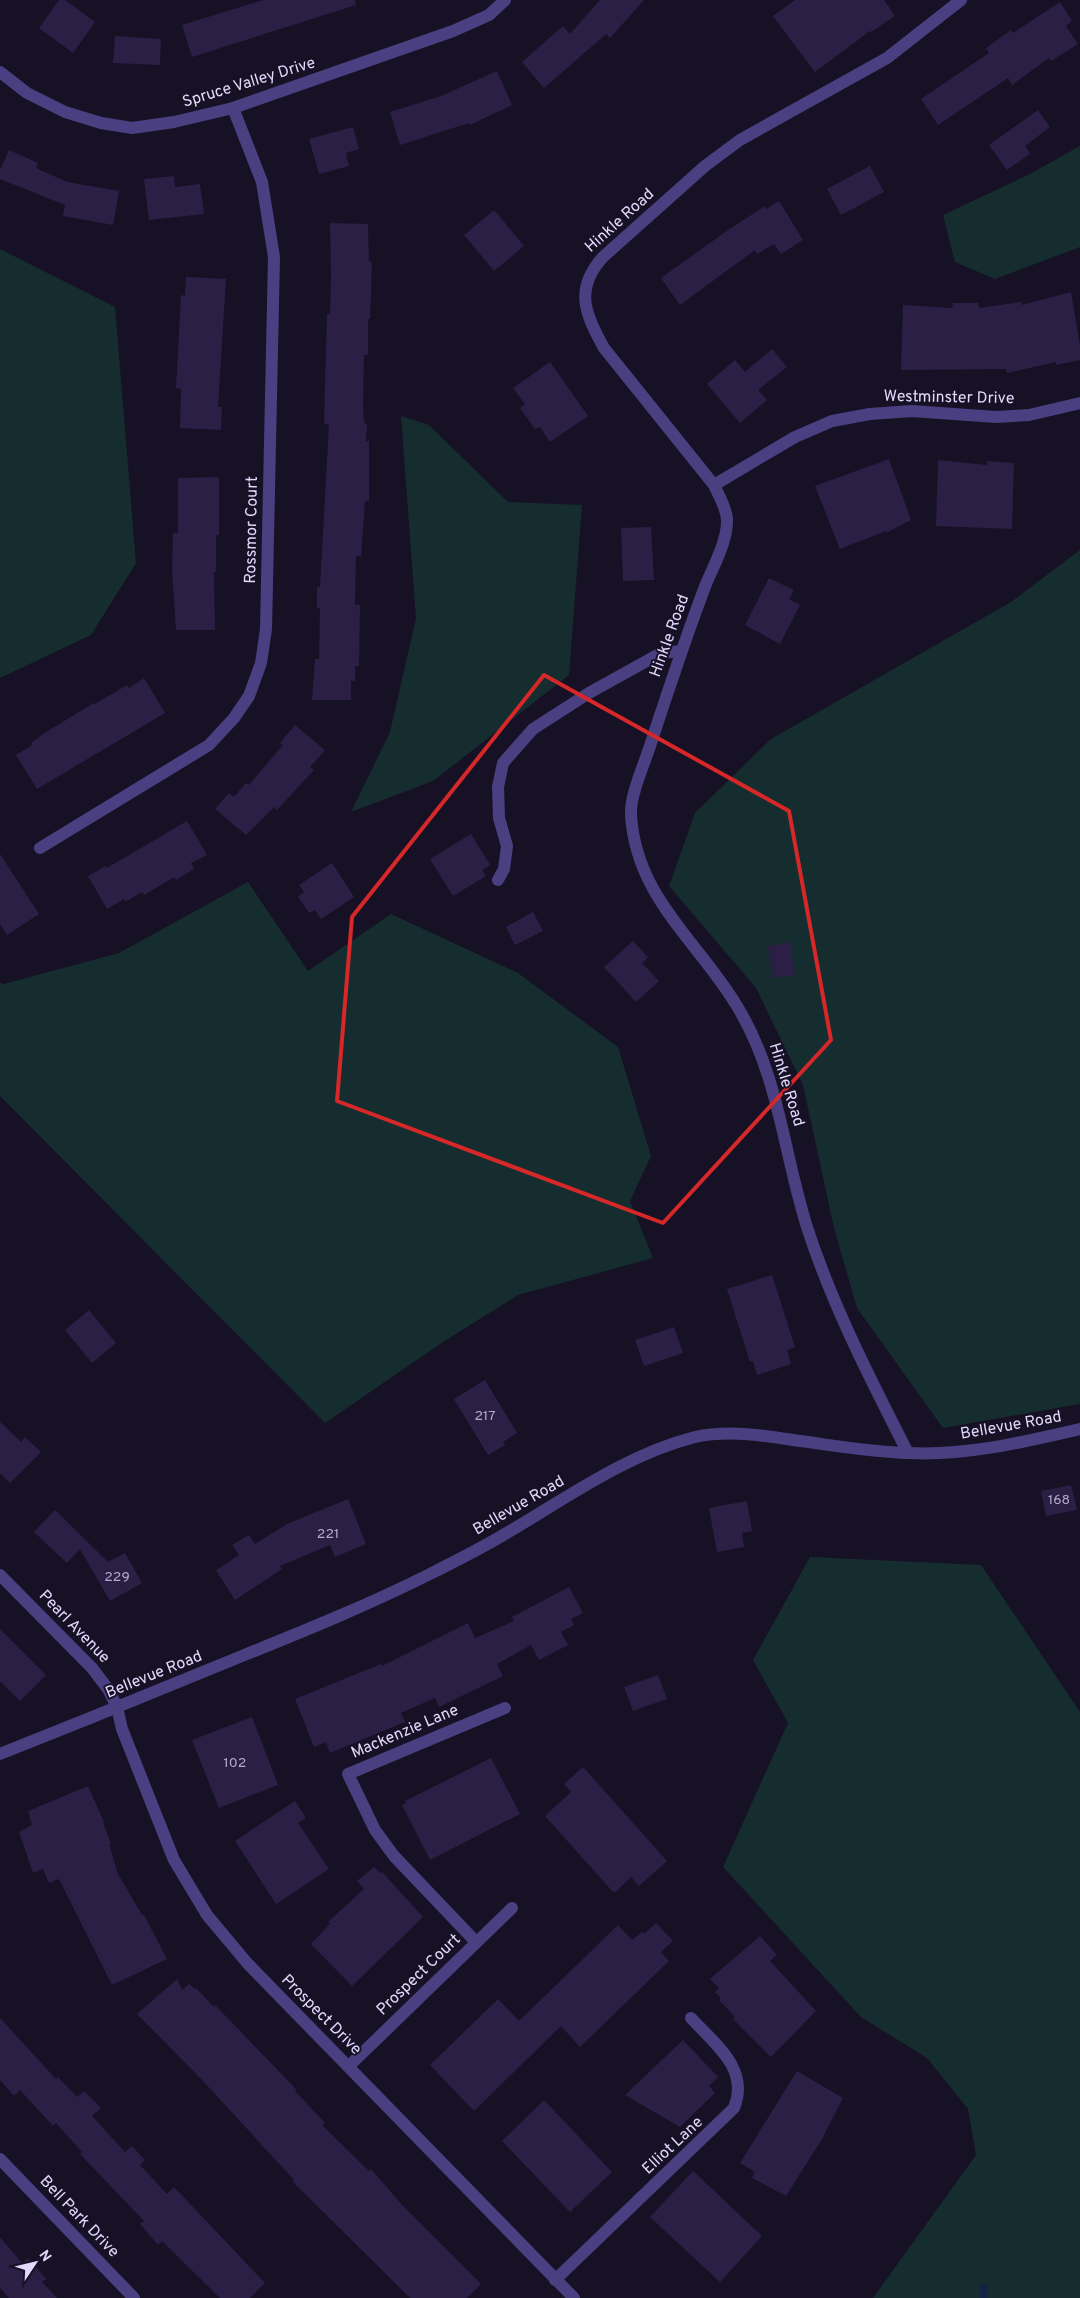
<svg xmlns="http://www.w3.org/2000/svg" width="1080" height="2298" viewBox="0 0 1080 2298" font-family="Overpass,sans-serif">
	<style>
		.green { fill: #152d2f }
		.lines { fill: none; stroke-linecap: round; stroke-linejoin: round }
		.stream { stroke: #132248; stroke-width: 8 }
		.building { fill: #2b1f45 }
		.service { stroke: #4a4081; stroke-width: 12 }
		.minor { stroke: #4a4081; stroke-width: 12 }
		.tertiary { stroke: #4a4081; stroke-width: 12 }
		.marked { fill: none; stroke: #d62828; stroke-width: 4; stroke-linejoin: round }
		.labels { text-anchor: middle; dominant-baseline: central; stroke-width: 4; stroke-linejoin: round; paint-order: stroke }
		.number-label { font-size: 14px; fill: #b4aace }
		.street-label { font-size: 16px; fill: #e1d9fc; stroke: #171126 }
	</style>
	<rect width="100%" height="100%" fill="#171126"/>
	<g class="green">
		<path d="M 1080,146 L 1080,247 L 995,279 L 955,262 L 943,215 L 1030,174 Z"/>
		<path d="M 0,249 L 115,307 L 136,563 L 91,635 L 0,678 Z"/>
		<path d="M 401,416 L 429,425 L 508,502 L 582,505 L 569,675 L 433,781 L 351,812 L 390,732 L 416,618 Z"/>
		<path d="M 1080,550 L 1080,1404 L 943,1428 L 857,1308 L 834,1228 L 803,1085 L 756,988 L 669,886 L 695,813 L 771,739 L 1011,602 Z"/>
		<path d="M 248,882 L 308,971 L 391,914 L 518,973 L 618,1047 L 651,1156 L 630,1201 L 653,1258 L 518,1295 L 440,1344 L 325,1423 L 0,1096 L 0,983 L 4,984 L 119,953 Z"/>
		<path d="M 810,1557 L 981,1565 L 1080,1712 L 1080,2298 L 873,2298 L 976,2155 L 968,2109 L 927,2058 L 861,2017 L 723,1867 L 788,1723 L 753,1660 Z"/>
	</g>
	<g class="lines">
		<path class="stream" d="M 984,2298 L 984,2288"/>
	</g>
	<g class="building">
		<path d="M 59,0 L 65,0 L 95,22 L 73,53 L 39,28 Z"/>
		<path d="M 263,0 L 355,0 L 356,5 L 192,57 L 182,25 Z"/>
		<path d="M 600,0 L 644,0 L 610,38 L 606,34 L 544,88 L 522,62 L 563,26 L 570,34 Z"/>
		<path d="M 795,0 L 884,0 L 895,16 L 871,32 L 870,31 L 815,72 L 773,16 Z"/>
		<path d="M 1060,2 L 1072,21 L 1066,26 L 1078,44 L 1051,61 L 1049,58 L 1012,85 L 1008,78 L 938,125 L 921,99 L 989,53 L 986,48 L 1011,30 L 1013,33 Z"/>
		<path d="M 115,36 L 161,39 L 160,65 L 113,63 Z"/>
		<path d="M 497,71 L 512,105 L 470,125 L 469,123 L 400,145 L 390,112 L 441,96 Z"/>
		<path d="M 1038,110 L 1050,127 L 1025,146 L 1030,154 L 1007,170 L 989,145 Z"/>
		<path d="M 353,127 L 359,149 L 346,153 L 349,166 L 319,174 L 309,139 Z"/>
		<path d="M 9,150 L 38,163 L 36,168 L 67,182 L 119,191 L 113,225 L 63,216 L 65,205 L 0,179 L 0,170 Z"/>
		<path d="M 870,166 L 884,192 L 841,215 L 827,189 Z"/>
		<path d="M 174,176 L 175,187 L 200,184 L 204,214 L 149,220 L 144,179 Z"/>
		<path d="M 779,201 L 803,240 L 781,254 L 774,244 L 757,254 L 755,250 L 680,305 L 661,278 L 728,230 L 765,206 L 766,209 Z"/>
		<path d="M 494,210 L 524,246 L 494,271 L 464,235 Z"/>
		<path d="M 330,223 L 368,224 L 369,261 L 372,262 L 370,319 L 368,319 L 368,355 L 364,355 L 363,406 L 364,423 L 367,424 L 366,441 L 369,441 L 369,501 L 365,501 L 361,556 L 356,556 L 355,605 L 360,605 L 359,666 L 355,666 L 355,681 L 351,681 L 351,700 L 312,700 L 315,659 L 319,659 L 320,608 L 317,608 L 317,587 L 320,587 L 329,425 L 324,423 L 327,314 L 330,314 L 331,277 Z"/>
		<path d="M 186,277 L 226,279 L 218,407 L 222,407 L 221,430 L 180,428 L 181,389 L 176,388 L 181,295 L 185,296 Z"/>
		<path d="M 1071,292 L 1080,346 L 1080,360 L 1056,365 L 1056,362 L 1007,373 L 1006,369 L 901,370 L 903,305 L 952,308 L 953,303 L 978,303 L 979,308 L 1022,302 L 1022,305 Z"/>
		<path d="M 772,349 L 787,367 L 758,390 L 767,400 L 740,423 L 707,384 L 735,360 L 745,372 Z"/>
		<path d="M 550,362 L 588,416 L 550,442 L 540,427 L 535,429 L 520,408 L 525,404 L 513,388 Z"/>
		<path d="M 889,459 L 911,520 L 886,533 L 886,531 L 840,549 L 815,486 Z"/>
		<path d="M 938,460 L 987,465 L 987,461 L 1014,463 L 1012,529 L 936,526 Z"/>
		<path d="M 219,477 L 219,535 L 216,535 L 216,572 L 214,572 L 215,630 L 176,630 L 172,570 L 173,533 L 178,533 L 178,478 Z"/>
		<path d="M 651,527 L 654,580 L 623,581 L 621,528 Z"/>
		<path d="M 769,578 L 794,590 L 789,599 L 800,605 L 780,644 L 745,625 Z"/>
		<path d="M 144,678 L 165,713 L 37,789 L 16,755 L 32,745 L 31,743 L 46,732 L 94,703 L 95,704 L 127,685 L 129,688 Z"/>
		<path d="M 295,725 L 325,750 L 310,767 L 314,770 L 277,810 L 274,807 L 246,835 L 215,809 L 229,793 L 234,797 L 246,783 L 249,785 L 283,745 L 280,743 Z"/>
		<path d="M 187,821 L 207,855 L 191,863 L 194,869 L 176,880 L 174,877 L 144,895 L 142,892 L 125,902 L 124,899 L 107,909 L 88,876 L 106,866 L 107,868 Z"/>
		<path d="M 471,834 L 490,865 L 482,870 L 486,876 L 453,896 L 430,859 Z"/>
		<path d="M 0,854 L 39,914 L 7,935 L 0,924 Z"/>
		<path d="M 332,863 L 354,897 L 321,919 L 315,910 L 309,913 L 298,897 L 304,892 L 299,885 Z"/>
		<path d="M 533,912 L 543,931 L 515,945 L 506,927 Z"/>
		<path d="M 633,941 L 648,957 L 642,963 L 659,981 L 636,1002 L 604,967 Z"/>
		<path d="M 790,942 L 795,975 L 773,978 L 768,946 Z"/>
		<path d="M 772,1275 L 795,1347 L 787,1350 L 791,1364 L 757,1375 L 753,1361 L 750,1362 L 727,1289 Z"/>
		<path d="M 89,1310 L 116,1343 L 92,1363 L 65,1330 Z"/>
		<path d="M 674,1327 L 683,1353 L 644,1366 L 635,1340 Z"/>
		<path d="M 485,1380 L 517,1433 L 503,1442 L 505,1445 L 488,1455 L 454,1399 Z"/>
		<path d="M 0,1422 L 21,1442 L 25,1437 L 41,1452 L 10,1483 L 0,1473 Z"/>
		<path d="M 1071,1485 L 1077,1510 L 1046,1516 L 1041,1491 Z"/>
		<path d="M 348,1499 L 366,1544 L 335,1557 L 330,1545 L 280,1566 L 282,1569 L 235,1600 L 216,1570 L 239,1555 L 232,1545 L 249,1535 L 255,1544 L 287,1524 Z"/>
		<path d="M 747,1501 L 752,1531 L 742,1533 L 744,1547 L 717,1552 L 709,1508 Z"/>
		<path d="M 55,1510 L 108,1562 L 125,1553 L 142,1583 L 110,1601 L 80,1549 L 67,1563 L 34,1532 Z"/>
		<path d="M 569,1587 L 583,1613 L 571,1619 L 574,1625 L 561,1632 L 568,1645 L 539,1660 L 531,1645 L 497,1664 L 503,1676 L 439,1707 L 435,1698 L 401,1713 L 405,1722 L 330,1753 L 326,1742 L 314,1747 L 295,1699 L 381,1664 L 382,1666 L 468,1623 L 475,1638 L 514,1621 L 512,1617 Z"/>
		<path d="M 0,1629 L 46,1675 L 20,1701 L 0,1681 Z"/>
		<path d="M 658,1675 L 667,1699 L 633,1711 L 624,1687 Z"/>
		<path d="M 252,1717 L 278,1785 L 219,1808 L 192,1740 Z"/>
		<path d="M 491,1758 L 520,1814 L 430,1860 L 402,1805 L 406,1803 L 405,1801 Z"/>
		<path d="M 583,1767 L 667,1861 L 639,1886 L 631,1877 L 614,1893 L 545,1816 L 571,1792 L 564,1784 Z"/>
		<path d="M 88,1786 L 104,1822 L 103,1823 L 111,1843 L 109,1844 L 118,1874 L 142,1915 L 144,1915 L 167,1959 L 112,1985 L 59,1879 L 49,1883 L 43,1869 L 33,1873 L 19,1832 L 32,1825 L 28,1811 Z"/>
		<path d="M 295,1801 L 306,1818 L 298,1823 L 329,1869 L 276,1904 L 235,1841 Z"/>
		<path d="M 374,1867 L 380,1873 L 382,1872 L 423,1917 L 352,1986 L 311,1944 L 330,1924 L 328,1922 L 364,1889 L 357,1881 Z"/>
		<path d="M 656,1923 L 673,1941 L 661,1952 L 669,1961 L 580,2047 L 561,2026 L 474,2111 L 430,2065 L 498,1999 L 519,2021 L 618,1925 L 632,1940 L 642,1932 L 644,1934 Z"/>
		<path d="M 760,1936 L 777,1955 L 770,1961 L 816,2011 L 771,2057 L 733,2019 L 735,2017 L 719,2000 L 721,1998 L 715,1992 L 719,1988 L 710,1979 Z"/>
		<path d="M 177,1979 L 182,1990 L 189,1984 L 195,1989 L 196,1988 L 214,2007 L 215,2005 L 296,2089 L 295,2091 L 325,2123 L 322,2125 L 369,2171 L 371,2169 L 403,2206 L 481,2284 L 467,2298 L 410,2298 L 292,2181 L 294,2180 L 204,2082 L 137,2014 Z"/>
		<path d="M 0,2018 L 56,2079 L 58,2077 L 77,2097 L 84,2091 L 101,2108 L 92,2116 L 125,2152 L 132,2146 L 145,2160 L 140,2165 L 167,2194 L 174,2187 L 265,2283 L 250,2298 L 220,2298 L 162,2241 L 158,2245 L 140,2224 L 144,2221 L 80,2154 L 82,2152 L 56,2123 L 53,2126 L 20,2090 L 14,2096 L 0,2080 Z"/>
		<path d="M 683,2040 L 718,2077 L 709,2086 L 715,2093 L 680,2127 L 625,2095 Z"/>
		<path d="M 797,2071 L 843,2098 L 822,2139 L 786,2196 L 752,2178 L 755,2172 L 740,2163 Z"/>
		<path d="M 544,2100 L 612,2172 L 570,2212 L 502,2141 Z"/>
		<path d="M 693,2171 L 762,2236 L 720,2282 L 650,2217 Z"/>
		<path d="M 0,2237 L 22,2263 L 28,2258 L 46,2279 L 42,2282 L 57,2298 L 9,2298 L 0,2288 Z"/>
	</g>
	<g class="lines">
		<path class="service" d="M 498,880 L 504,869 L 507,846 L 499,818 L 498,787 L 503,763 L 533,729 L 589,693 L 661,653 L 681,651"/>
		<g class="minor">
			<path d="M 0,72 L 27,93 L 65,112 L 101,123 L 132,128 L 174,122 L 233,108 L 453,31 L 489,15 L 505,0"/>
			<path d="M 714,485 L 795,437 L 832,421 L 870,414 L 912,411 L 996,417 L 1029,415 L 1080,403"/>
			<path d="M 40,848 L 209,745 L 234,718 L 249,696 L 261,663 L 266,629 L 274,257 L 262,182 L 233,108"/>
			<path d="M 908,1453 C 871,1380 832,1305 807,1227 C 783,1151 779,1075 737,1006 C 699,942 636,898 631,815 C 630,796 643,767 649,749 C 667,694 685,639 706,584 C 714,565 728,540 727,519 C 726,507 719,496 714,485 L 604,348 C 585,314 574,289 603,257 L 705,166 L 740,140 L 887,58 L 961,0"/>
			<path d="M 0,1575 L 92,1668 L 108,1689 L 117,1707 L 122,1729 L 174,1860 L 207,1915 L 248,1964 L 574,2298"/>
			<path d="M 476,1942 L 394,1856 L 375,1830 L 348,1774 L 505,1708"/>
			<path d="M 349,2066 L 512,1908"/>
			<path d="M 0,2159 L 134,2298"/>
			<path d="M 555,2280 L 734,2108 C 750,2069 715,2044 691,2018"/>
		</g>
		<path class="tertiary" d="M 0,1754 C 81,1722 161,1689 242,1656 C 304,1631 368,1605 428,1575 C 454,1562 480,1549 505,1534 C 567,1498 625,1455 695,1437 C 727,1430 762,1435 793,1440 C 831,1445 870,1452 908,1453 C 967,1456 1023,1442 1080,1429"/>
	</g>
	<path class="marked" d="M 544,675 L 789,811 L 831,1040 L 663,1223 L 337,1101 L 352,917 Z"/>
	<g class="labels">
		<g class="number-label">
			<text x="485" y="1416">217</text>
			<text x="1059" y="1500">168</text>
			<text x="328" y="1534">221</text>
			<text x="117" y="1577">229</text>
			<text x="235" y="1763">102</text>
		</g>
		<g class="street-label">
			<text transform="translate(249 83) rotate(-17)">Spruce Valley Drive</text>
			<text transform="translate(620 221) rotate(-42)">Hinkle Road</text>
			<text transform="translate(949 398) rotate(1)">Westminster Drive</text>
			<text transform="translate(252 530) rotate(-89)">Rossmor Court</text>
			<text transform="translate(670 636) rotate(-70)">Hinkle Road</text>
			<text transform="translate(786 1085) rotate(73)">Hinkle Road</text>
			<text transform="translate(1011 1426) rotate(-10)">Bellevue Road</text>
			<text transform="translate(519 1506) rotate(-30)">Bellevue Road</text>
			<text transform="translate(74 1627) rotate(46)">Pearl Avenue</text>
			<text transform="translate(154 1675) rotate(-22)">Bellevue Road</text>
			<text transform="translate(405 1732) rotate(-23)">Mackenzie Lane</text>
			<text transform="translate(419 1975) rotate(-44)">Prospect Court</text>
			<text transform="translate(321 2015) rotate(45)">Prospect Drive</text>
			<text transform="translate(673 2146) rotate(-43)">Elliot Lane</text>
			<text transform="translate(79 2217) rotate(46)">Bell Park Drive</text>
		</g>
	</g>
	<g transform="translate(35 2263) rotate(55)" stroke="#171126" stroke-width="4" paint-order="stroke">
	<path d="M0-4L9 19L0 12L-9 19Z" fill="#e1d9fc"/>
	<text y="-8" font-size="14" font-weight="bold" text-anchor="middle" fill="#e1d9fc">N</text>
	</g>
</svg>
